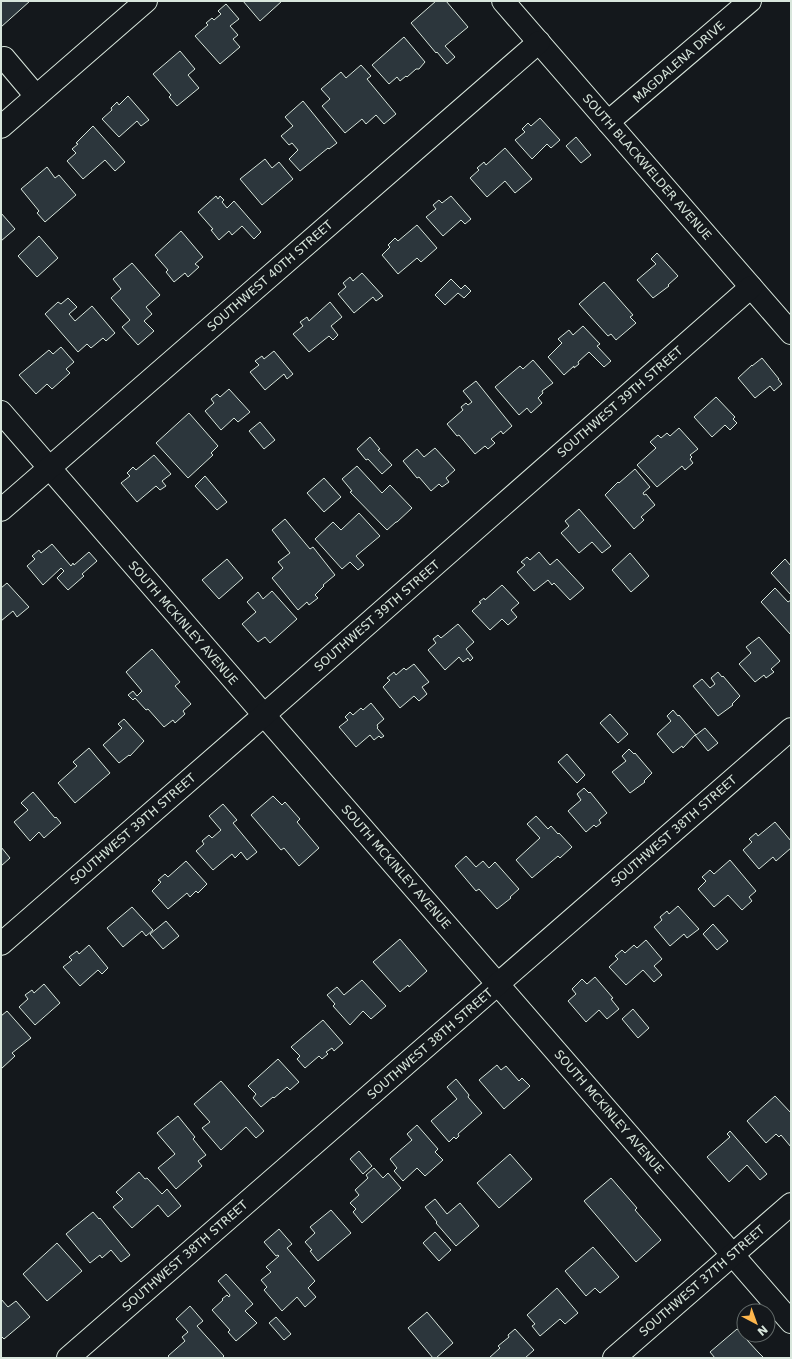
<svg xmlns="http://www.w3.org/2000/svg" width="792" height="1359" viewBox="0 0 792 1359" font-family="'DejaVu Sans',sans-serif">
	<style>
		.building { fill: #2c363c; stroke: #d8e6dc }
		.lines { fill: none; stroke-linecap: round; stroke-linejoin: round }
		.minor-casing { stroke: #d8e6dc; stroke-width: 24 }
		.minor { stroke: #14181c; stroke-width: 22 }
		.labels { text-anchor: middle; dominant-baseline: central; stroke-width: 3; stroke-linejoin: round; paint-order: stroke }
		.street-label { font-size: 12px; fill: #d8e6dc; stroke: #14181c }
	</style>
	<rect width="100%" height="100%" fill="#14181c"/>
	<g class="building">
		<path d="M 1,1 L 30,1 L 1,27 Z"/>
		<path d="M 243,1 L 282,1 L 260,21 Z"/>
		<path d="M 436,1 L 446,1 L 468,27 L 445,46 L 455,57 L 447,64 L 437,52 L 436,53 L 411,23 Z"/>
		<path d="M 226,4 L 239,19 L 230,26 L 238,35 L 233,39 L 240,47 L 220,64 L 195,36 L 208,25 L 206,23 L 212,18 L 214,20 L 221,14 L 218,11 Z"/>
		<path d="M 404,37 L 425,62 L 419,69 L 416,69 L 407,77 L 406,76 L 400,81 L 397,77 L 389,84 L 372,65 Z"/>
		<path d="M 180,51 L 195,69 L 188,75 L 199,88 L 177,106 L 169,97 L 171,95 L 153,74 Z"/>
		<path d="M 361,65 L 371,76 L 367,79 L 396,114 L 384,124 L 376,115 L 366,124 L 362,119 L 345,133 L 322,106 L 330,99 L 321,89 L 341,72 L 346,78 Z"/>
		<path d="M 128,96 L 149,120 L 141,126 L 137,121 L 119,137 L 102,119 L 112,110 L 111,108 L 117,102 L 119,105 Z"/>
		<path d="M 303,101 L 337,143 L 329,149 L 328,148 L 300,171 L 289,159 L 298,150 L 292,143 L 289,145 L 281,136 L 293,126 L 285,117 Z"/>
		<path d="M 540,118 L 560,140 L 551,148 L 547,144 L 532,159 L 515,140 L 525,132 L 522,129 L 528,123 L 531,126 Z"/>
		<path d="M 93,126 L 125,162 L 115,171 L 105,160 L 83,179 L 67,161 L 76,153 L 72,149 L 78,144 L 76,143 Z"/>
		<path d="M 576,137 L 591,155 L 581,163 L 566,146 Z"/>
		<path d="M 505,148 L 532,179 L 515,193 L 505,181 L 487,197 L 470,178 L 479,170 L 477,168 L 484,162 L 486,165 Z"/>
		<path d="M 265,159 L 272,168 L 279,162 L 293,179 L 262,205 L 240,179 Z"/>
		<path d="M 47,167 L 55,178 L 59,175 L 76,195 L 45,222 L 37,213 L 39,211 L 21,189 Z"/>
		<path d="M 216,196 L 218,199 L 220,196 L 224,200 L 222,202 L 227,208 L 234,201 L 261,232 L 254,239 L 242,226 L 232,235 L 229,231 L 219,240 L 211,230 L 213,229 L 198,212 Z"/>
		<path d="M 451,196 L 471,219 L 465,224 L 461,220 L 443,236 L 426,217 L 436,209 L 433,205 L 439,200 L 442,203 Z"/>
		<path d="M 1,213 L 15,229 L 1,241 Z"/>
		<path d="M 417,225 L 437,248 L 421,262 L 417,258 L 398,274 L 382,255 L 390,247 L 388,245 L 395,238 L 398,241 Z"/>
		<path d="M 181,231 L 203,257 L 195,264 L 199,267 L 188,277 L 185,273 L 174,282 L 166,272 L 168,270 L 155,255 Z"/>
		<path d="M 39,236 L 58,258 L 37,277 L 18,256 Z"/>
		<path d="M 657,253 L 678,276 L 668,285 L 669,286 L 653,298 L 637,280 L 656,264 L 651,259 Z"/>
		<path d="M 132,263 L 160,295 L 146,307 L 152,314 L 144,321 L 154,331 L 138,345 L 122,327 L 130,320 L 111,298 L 121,289 L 113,279 Z"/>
		<path d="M 362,273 L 383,296 L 376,301 L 373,297 L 354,313 L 338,294 L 346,287 L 343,283 L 350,277 L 353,281 Z"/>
		<path d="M 451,279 L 461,289 L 465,285 L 471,291 L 464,298 L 458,293 L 445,305 L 435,295 Z"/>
		<path d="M 604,282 L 633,315 L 630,317 L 636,323 L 616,340 L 611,334 L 608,336 L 579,304 Z"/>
		<path d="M 68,298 L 77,307 L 69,314 L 75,321 L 92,306 L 115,333 L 106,341 L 103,338 L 91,348 L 87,344 L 78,352 L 45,314 L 58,302 L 61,304 Z"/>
		<path d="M 330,302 L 342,317 L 331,326 L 338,335 L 333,340 L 329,336 L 309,352 L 293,334 L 303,326 L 300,322 L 307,317 L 309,321 Z"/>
		<path d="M 583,326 L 600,344 L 597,346 L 611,361 L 604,367 L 589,352 L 578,362 L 579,364 L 574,368 L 574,366 L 564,375 L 548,357 L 562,343 L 558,339 L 569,330 L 573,335 Z"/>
		<path d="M 61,347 L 74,362 L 66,369 L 70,373 L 52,389 L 47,384 L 36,394 L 19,375 L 49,350 L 53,354 Z"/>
		<path d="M 274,351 L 293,374 L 287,379 L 284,374 L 265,390 L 250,372 L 259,365 L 255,361 L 262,356 L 264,359 Z"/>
		<path d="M 762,358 L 779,379 L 778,379 L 782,384 L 774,391 L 770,386 L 755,398 L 738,378 L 752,365 L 752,366 Z"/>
		<path d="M 533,360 L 553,383 L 542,391 L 543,393 L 538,398 L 542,403 L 531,413 L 527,408 L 519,415 L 495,387 L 520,366 L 523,369 Z"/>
		<path d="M 476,381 L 512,426 L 503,434 L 501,431 L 491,439 L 495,443 L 488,449 L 485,446 L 475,454 L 459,435 L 457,436 L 447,424 L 463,410 L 461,407 L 466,403 L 468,405 L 472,402 L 463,391 Z"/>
		<path d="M 229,389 L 250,412 L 238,422 L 234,418 L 221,430 L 205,411 L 214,403 L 211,399 L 217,394 L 220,397 Z"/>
		<path d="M 716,397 L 735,417 L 733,419 L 737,423 L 730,430 L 725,425 L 712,437 L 694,417 Z"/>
		<path d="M 189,413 L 218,446 L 211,453 L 213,455 L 188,478 L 156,443 Z"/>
		<path d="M 260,422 L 275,440 L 264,449 L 249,431 Z"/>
		<path d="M 679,428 L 698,449 L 690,455 L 692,457 L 690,459 L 693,463 L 685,470 L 682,466 L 657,487 L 637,465 L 656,448 L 650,442 L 658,435 L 661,438 L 667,433 L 670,436 Z"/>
		<path d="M 370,437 L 380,449 L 378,450 L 392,465 L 382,474 L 368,459 L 366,460 L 357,449 Z"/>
		<path d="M 435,448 L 455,470 L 446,478 L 449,482 L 442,487 L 439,484 L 431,491 L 419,477 L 417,478 L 403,461 L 417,449 L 424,457 Z"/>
		<path d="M 154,455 L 171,474 L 162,481 L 166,486 L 160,490 L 156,486 L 137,502 L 121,483 L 130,476 L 127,473 L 133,467 L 136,470 Z"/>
		<path d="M 357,466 L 382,493 L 390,485 L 412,508 L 397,522 L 396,522 L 387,530 L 350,492 L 352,491 L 342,479 Z"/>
		<path d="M 635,469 L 650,487 L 643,493 L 644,495 L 646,494 L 655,505 L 641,517 L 644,520 L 634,529 L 605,495 L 618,482 L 619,483 Z"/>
		<path d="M 205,476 L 227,502 L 217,510 L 195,486 Z"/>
		<path d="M 324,478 L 341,497 L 324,512 L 307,493 Z"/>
		<path d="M 579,509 L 611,546 L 602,553 L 592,542 L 579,553 L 561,533 L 569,526 L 565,521 Z"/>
		<path d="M 359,513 L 380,536 L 356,556 L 364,565 L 358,570 L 350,562 L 342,569 L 315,539 L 333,522 L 341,530 Z"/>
		<path d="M 285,519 L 310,549 L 313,547 L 335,575 L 323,585 L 324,586 L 315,595 L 318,598 L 309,605 L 307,602 L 298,610 L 272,578 L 283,568 L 278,562 L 290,553 L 272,530 Z"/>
		<path d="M 52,544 L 71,566 L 73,563 L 74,565 L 89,552 L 97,561 L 82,574 L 84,576 L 68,590 L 57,578 L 64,571 L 61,568 L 43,585 L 27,566 L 35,559 L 32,556 L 39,550 L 41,553 Z"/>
		<path d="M 539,552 L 550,565 L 557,559 L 584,588 L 570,600 L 554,583 L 552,585 L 548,580 L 534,591 L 517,572 L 525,565 L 521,562 L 527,557 L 530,560 Z"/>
		<path d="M 630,553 L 649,576 L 631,592 L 612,570 Z"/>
		<path d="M 227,559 L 243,578 L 219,599 L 202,580 Z"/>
		<path d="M 785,559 L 791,566 L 791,595 L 771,573 Z"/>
		<path d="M 7,583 L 29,607 L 17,617 L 13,611 L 1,621 L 1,588 Z"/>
		<path d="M 502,585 L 519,603 L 511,610 L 517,617 L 508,625 L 502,619 L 490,630 L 472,611 L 481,603 L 479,602 L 484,598 L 485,600 Z"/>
		<path d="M 775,588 L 788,602 L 791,600 L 791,635 L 761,602 Z"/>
		<path d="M 272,591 L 297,619 L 270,643 L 265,637 L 258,642 L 242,624 L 256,612 L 247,602 L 258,592 L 263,599 Z"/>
		<path d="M 458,624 L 474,642 L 466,649 L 473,658 L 470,661 L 468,658 L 463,662 L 459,657 L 445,670 L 428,650 L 436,643 L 433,639 L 438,635 L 441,638 Z"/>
		<path d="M 759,637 L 780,661 L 771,669 L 774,672 L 766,678 L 764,675 L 755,682 L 739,664 L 751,653 L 746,647 Z"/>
		<path d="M 152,649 L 180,682 L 175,686 L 191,704 L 183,711 L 185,714 L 175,723 L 173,720 L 164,727 L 148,709 L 146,710 L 135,698 L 133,700 L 128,695 L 133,691 L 137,696 L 142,691 L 126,672 Z"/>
		<path d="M 414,664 L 429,682 L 422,687 L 427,694 L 419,701 L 414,696 L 400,708 L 383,687 L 390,680 L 387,678 L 394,672 L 396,675 L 404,668 L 406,670 Z"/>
		<path d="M 718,672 L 722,677 L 723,676 L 740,696 L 732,704 L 733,705 L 718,716 L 693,686 L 702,679 L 710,688 L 715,684 L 711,678 Z"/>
		<path d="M 371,703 L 384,719 L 377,725 L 378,727 L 377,728 L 384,736 L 381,738 L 379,736 L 374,740 L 370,735 L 356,747 L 339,727 L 348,720 L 345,717 L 350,712 L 353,715 L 361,708 L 363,710 Z"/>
		<path d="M 673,710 L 678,716 L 679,715 L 696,735 L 705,728 L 718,743 L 708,751 L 695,735 L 683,748 L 682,746 L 673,753 L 657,734 L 671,721 L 667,716 Z"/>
		<path d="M 610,714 L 628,734 L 618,743 L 600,723 Z"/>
		<path d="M 124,719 L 144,741 L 130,756 L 129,755 L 119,763 L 103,745 L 122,728 L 118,724 Z"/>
		<path d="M 89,748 L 110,773 L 75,803 L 58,783 L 77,766 L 73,762 Z"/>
		<path d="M 629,749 L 634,754 L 635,753 L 652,773 L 644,781 L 645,782 L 630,793 L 612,772 L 626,761 L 622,756 Z"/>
		<path d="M 567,754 L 585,775 L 577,783 L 558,762 Z"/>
		<path d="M 584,788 L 589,793 L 590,792 L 607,813 L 599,820 L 601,823 L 596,827 L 594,825 L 586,832 L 568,811 L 581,800 L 577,794 Z"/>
		<path d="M 33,792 L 55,818 L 56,817 L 61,823 L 44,838 L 39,832 L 30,841 L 14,822 L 28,810 L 21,803 Z"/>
		<path d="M 273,796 L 282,805 L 285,802 L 300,819 L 297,822 L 319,848 L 299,866 L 284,848 L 281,850 L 251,815 Z"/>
		<path d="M 223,804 L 237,820 L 233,823 L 257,852 L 247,860 L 241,852 L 235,858 L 232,854 L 213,870 L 196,851 L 204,844 L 202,841 L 209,835 L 212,838 L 221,830 L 209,816 Z"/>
		<path d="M 536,816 L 548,829 L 551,826 L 558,834 L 559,833 L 572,847 L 560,858 L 558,856 L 532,878 L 516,860 L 540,838 L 527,824 Z"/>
		<path d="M 775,822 L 791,841 L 791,848 L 776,861 L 773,857 L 759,869 L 743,850 L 752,842 L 749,839 L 756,833 L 758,836 Z"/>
		<path d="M 1,847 L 10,858 L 1,866 Z"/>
		<path d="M 466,856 L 476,867 L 483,861 L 489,868 L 495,862 L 519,889 L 510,897 L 511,898 L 497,909 L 479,889 L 476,891 L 455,866 Z"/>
		<path d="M 730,860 L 756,891 L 749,897 L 752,901 L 742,910 L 728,895 L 714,907 L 698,889 L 706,881 L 702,877 L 710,870 L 714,874 Z"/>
		<path d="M 186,861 L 207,884 L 198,893 L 196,891 L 190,897 L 187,893 L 168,909 L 152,891 L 161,882 L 158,880 L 165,874 L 168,877 Z"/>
		<path d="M 678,906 L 699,929 L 687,938 L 684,934 L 670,946 L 654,927 L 662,920 L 660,917 L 667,911 L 669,914 Z"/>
		<path d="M 132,907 L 153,930 L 146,936 L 142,931 L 123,947 L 107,928 Z"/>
		<path d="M 166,921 L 179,936 L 163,949 L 150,934 Z"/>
		<path d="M 713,924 L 728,941 L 717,950 L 703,934 Z"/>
		<path d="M 400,939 L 427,971 L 409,987 L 408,985 L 400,992 L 373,962 Z"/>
		<path d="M 646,940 L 662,959 L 654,966 L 662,975 L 654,982 L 643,970 L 626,985 L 609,967 L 618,959 L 615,956 L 622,950 L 625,953 L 634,945 L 637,948 Z"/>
		<path d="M 89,945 L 108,968 L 102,974 L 98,970 L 80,986 L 63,967 L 72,960 L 69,957 L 77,951 L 79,954 Z"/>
		<path d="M 595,977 L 613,998 L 611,999 L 619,1009 L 607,1019 L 599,1010 L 586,1022 L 568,1001 L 576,994 L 572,989 L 582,979 L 587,984 Z"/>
		<path d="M 362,980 L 386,1006 L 371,1019 L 363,1011 L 350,1025 L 333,1006 L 335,1004 L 327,995 L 337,987 L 344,995 Z"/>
		<path d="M 44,984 L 60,1003 L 35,1025 L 19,1007 L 28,999 L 25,995 L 32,990 L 34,993 Z"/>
		<path d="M 633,1009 L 649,1028 L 638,1038 L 622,1019 Z"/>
		<path d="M 7,1011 L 31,1038 L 12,1053 L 15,1056 L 1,1069 L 1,1016 Z"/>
		<path d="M 323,1020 L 343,1043 L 334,1051 L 332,1048 L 326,1052 L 328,1054 L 322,1059 L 319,1056 L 305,1068 L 297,1059 L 300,1056 L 291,1047 Z"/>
		<path d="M 278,1059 L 299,1082 L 290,1090 L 287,1087 L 274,1098 L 273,1097 L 261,1107 L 253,1098 L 256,1094 L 248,1086 Z"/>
		<path d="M 497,1065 L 501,1070 L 506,1066 L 519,1081 L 522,1078 L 530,1086 L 504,1109 L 479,1080 Z"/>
		<path d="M 456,1079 L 469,1095 L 468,1097 L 482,1113 L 458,1134 L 459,1136 L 456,1139 L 454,1137 L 449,1142 L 431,1121 L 457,1099 L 447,1087 Z"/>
		<path d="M 221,1081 L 264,1131 L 256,1138 L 246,1127 L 221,1150 L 202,1128 L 210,1122 L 194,1104 Z"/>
		<path d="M 775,1096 L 791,1113 L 791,1147 L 781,1135 L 779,1137 L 776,1134 L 766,1143 L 747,1121 Z"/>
		<path d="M 178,1116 L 195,1137 L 193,1139 L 206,1155 L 198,1161 L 202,1166 L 176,1189 L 158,1168 L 175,1154 L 157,1133 Z"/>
		<path d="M 417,1125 L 438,1149 L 435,1152 L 443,1160 L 425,1176 L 417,1168 L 403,1181 L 394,1171 L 397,1168 L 390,1159 L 412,1140 L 407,1134 Z"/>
		<path d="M 730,1131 L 767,1174 L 760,1180 L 747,1165 L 729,1182 L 707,1157 L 730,1137 L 727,1134 Z"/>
		<path d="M 359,1151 L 372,1166 L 363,1174 L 350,1159 Z"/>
		<path d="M 510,1154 L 532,1179 L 499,1208 L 477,1183 Z"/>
		<path d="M 374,1168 L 383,1178 L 388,1173 L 401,1188 L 362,1223 L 353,1212 L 356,1209 L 350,1203 L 359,1195 L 355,1190 L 368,1178 L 366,1175 Z"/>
		<path d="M 139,1172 L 145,1179 L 147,1178 L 162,1194 L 167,1189 L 181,1206 L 168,1217 L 158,1205 L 132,1228 L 113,1207 L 123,1199 L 116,1192 Z"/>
		<path d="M 611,1178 L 637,1208 L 635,1210 L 661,1240 L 636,1262 L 584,1201 Z"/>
		<path d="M 435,1199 L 447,1214 L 460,1203 L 479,1226 L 456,1246 L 436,1223 L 437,1222 L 425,1207 Z"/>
		<path d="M 331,1210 L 351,1233 L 318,1261 L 310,1251 L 312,1250 L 305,1242 L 315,1233 L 310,1227 Z"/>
		<path d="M 93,1212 L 99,1219 L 100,1218 L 130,1255 L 121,1262 L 111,1250 L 102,1258 L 100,1255 L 90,1263 L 66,1234 Z"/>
		<path d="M 279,1229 L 292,1244 L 287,1248 L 315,1281 L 308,1288 L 316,1297 L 305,1307 L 297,1297 L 282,1311 L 264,1290 L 267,1287 L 261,1280 L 271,1272 L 266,1267 L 279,1256 L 278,1255 L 276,1256 L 264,1242 Z"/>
		<path d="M 435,1232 L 451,1250 L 439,1261 L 423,1243 Z"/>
		<path d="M 57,1243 L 82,1271 L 47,1301 L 23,1274 Z"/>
		<path d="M 593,1247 L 619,1277 L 600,1293 L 595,1288 L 586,1296 L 565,1271 Z"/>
		<path d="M 226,1274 L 253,1304 L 245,1311 L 257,1323 L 236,1341 L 228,1332 L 230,1330 L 212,1310 L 223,1300 L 222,1299 L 227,1295 L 229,1297 L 230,1295 L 218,1281 Z"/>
		<path d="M 557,1288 L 578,1313 L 565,1324 L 560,1319 L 540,1336 L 532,1326 L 535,1324 L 527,1315 Z"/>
		<path d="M 1,1299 L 8,1307 L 16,1301 L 30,1317 L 4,1339 L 1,1336 Z"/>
		<path d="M 190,1306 L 203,1321 L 197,1326 L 224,1356 L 222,1358 L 170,1358 L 168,1356 L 185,1341 L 182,1337 L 188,1332 L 176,1319 Z"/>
		<path d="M 427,1312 L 453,1343 L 436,1358 L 433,1358 L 408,1328 Z"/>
		<path d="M 276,1317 L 291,1334 L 284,1340 L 269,1323 Z"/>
		<path d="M 515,1329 L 534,1350 L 525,1358 L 489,1358 L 500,1348 L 498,1346 L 509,1337 L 508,1335 Z"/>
		<path d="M 737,1329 L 758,1352 L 764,1358 L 715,1358 L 710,1352 Z"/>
	</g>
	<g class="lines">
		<defs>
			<g id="minor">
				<path d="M 503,1 L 791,333"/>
				<path d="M 1,61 L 4,58 L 36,96"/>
				<path d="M 608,122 L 750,1"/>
				<path d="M 1,127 L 146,1"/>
				<path d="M 1,412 L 791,1322"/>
				<path d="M 1,510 L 539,42"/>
				<path d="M 1,944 L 264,715 L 751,287"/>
				<path d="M 68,1358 L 791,729"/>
				<path d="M 614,1358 L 791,1204"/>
			</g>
		</defs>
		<use href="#minor" class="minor-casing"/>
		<use href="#minor" class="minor"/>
	</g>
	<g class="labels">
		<g class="street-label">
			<text transform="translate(679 62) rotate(-41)">MAGDALENA DRIVE</text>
			<text transform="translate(647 167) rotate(49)">SOUTH BLACKWELDER AVENUE</text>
			<text transform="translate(270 276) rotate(-41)">SOUTHWEST 40TH STREET</text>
			<text transform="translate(620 402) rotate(-41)">SOUTHWEST 39TH STREET</text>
			<text transform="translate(377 616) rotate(-41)">SOUTHWEST 39TH STREET</text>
			<text transform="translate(183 623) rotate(49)">SOUTH MCKINLEY AVENUE</text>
			<text transform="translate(133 829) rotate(-41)">SOUTHWEST 39TH STREET</text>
			<text transform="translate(674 831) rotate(-41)">SOUTHWEST 38TH STREET</text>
			<text transform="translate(396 867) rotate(49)">SOUTH MCKINLEY AVENUE</text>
			<text transform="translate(430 1044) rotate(-41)">SOUTHWEST 38TH STREET</text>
			<text transform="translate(609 1112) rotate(49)">SOUTH MCKINLEY AVENUE</text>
			<text transform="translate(185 1256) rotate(-41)">SOUTHWEST 38TH STREET</text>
			<text transform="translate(702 1281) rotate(-41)">SOUTHWEST 37TH STREET</text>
		</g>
	</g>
	<rect width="792" height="1359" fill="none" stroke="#d8e6dc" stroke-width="4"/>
	<g transform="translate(756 1323) rotate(139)"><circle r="19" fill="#14181c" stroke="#626a69"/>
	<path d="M0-3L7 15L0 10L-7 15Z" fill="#ffb74d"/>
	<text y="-6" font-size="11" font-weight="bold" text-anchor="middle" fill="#d8e6dc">N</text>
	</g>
</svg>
